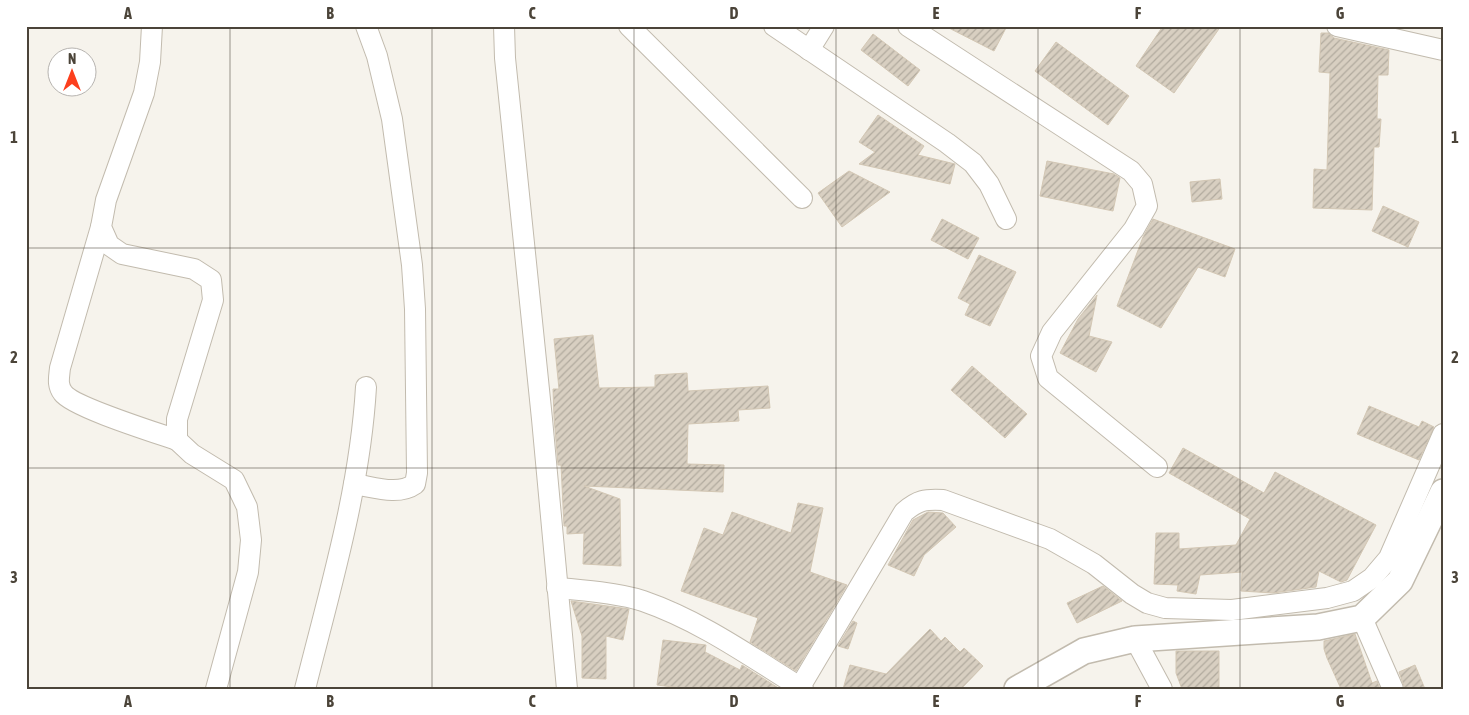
<svg xmlns="http://www.w3.org/2000/svg" width="1469" height="715" viewBox="0 0 1469 715" font-family="'Asap Condensed',sans-serif">
	<style>
		.building { fill: url(#building-hatch); stroke: #d3c7b4 }
		.lines { fill: none; stroke-linecap: round; stroke-linejoin: round }
		.minor-casing { stroke: #c2bbae; stroke-width: 22 }
		.tertiary-casing { stroke: #c2bbae; stroke-width: 28 }
		.minor { stroke: #fff; stroke-width: 20 }
		.tertiary { stroke: #fff; stroke-width: 25 }
		.grid { fill: none; stroke: #4b4439; stroke-width: 1; stroke-opacity: 0.55 }
		.neatline { fill: none; stroke: #4b4439; stroke-width: 2 }
		.grid-label { font-size: 16px; text-anchor: middle; font-weight: bold; fill: #4b4439 }
	</style>
	<defs>
		<pattern id="building-hatch" width="6" height="6" patternUnits="userSpaceOnUse" patternTransform="scale(1.25)"><rect width="6" height="6" fill="#d8cfc1"/><path d="M-1 1l2-2M0 6l6-6M5 7l2-2" fill="none" stroke="#b1aa9e"/></pattern>
	</defs>
	<rect width="100%" height="100%" fill="#f6f3ec"/>
	<g class="building">
		<path d="M 945,26 L 1007,26 L 994,51 Z"/>
		<path d="M 1163,26 L 1221,26 L 1174,93 L 1136,66 Z"/>
		<path d="M 1321,33 L 1328,33 L 1334,38 L 1389,50 L 1388,75 L 1378,75 L 1377,119 L 1381,119 L 1379,147 L 1374,147 L 1372,210 L 1313,208 L 1314,169 L 1327,170 L 1330,73 L 1319,72 Z"/>
		<path d="M 873,34 L 920,70 L 908,86 L 861,50 Z"/>
		<path d="M 1056,42 L 1129,96 L 1108,125 L 1035,71 Z"/>
		<path d="M 878,115 L 924,146 L 918,155 L 955,164 L 950,184 L 859,164 L 875,152 L 859,142 Z"/>
		<path d="M 1047,161 L 1114,174 L 1120,178 L 1113,211 L 1040,196 Z"/>
		<path d="M 849,171 L 890,192 L 842,227 L 818,193 Z"/>
		<path d="M 1220,179 L 1222,199 L 1192,202 L 1190,182 Z"/>
		<path d="M 1383,206 L 1419,222 L 1408,247 L 1372,231 Z"/>
		<path d="M 942,219 L 979,238 L 968,259 L 931,240 Z"/>
		<path d="M 1153,219 L 1235,249 L 1225,277 L 1198,267 L 1161,328 L 1117,306 L 1143,237 Z"/>
		<path d="M 979,255 L 1016,272 L 990,326 L 965,315 L 970,304 L 958,298 Z"/>
		<path d="M 1097,295 L 1089,336 L 1112,342 L 1096,372 L 1060,353 L 1078,319 Z"/>
		<path d="M 593,335 L 599,388 L 655,387 L 655,375 L 687,373 L 688,391 L 768,386 L 770,408 L 738,410 L 739,421 L 688,424 L 687,464 L 724,465 L 723,492 L 584,486 L 620,499 L 621,566 L 583,564 L 584,533 L 567,534 L 567,526 L 564,526 L 561,465 L 558,465 L 554,417 L 553,389 L 559,389 L 554,339 Z"/>
		<path d="M 972,366 L 1027,414 L 1005,438 L 951,390 Z"/>
		<path d="M 1369,406 L 1419,427 L 1422,421 L 1434,427 L 1419,460 L 1357,434 Z"/>
		<path d="M 1183,448 L 1264,493 L 1275,472 L 1376,525 L 1347,580 L 1341,582 L 1319,571 L 1316,587 L 1273,593 L 1241,591 L 1242,572 L 1200,575 L 1196,594 L 1177,591 L 1178,585 L 1154,584 L 1156,533 L 1179,533 L 1179,549 L 1236,545 L 1250,519 L 1169,473 Z"/>
		<path d="M 798,503 L 823,508 L 810,572 L 847,585 L 796,671 L 750,642 L 758,618 L 681,591 L 704,528 L 723,535 L 732,512 L 791,533 Z"/>
		<path d="M 928,512 L 943,513 L 956,527 L 924,555 L 914,576 L 888,565 L 913,520 Z"/>
		<path d="M 1103,586 L 1122,601 L 1077,623 L 1067,603 Z"/>
		<path d="M 571,601 L 629,609 L 623,640 L 606,636 L 606,679 L 582,678 L 582,636 Z"/>
		<path d="M 853,621 L 857,623 L 848,649 L 838,646 Z"/>
		<path d="M 930,629 L 941,641 L 945,637 L 960,652 L 964,648 L 983,666 L 961,689 L 843,689 L 850,665 L 886,674 Z"/>
		<path d="M 1355,634 L 1372,683 L 1377,681 L 1380,689 L 1341,689 L 1327,658 L 1324,649 L 1324,641 Z"/>
		<path d="M 663,640 L 706,645 L 705,652 L 740,670 L 742,665 L 780,689 L 688,689 L 657,685 Z"/>
		<path d="M 1176,651 L 1219,651 L 1219,689 L 1182,689 L 1176,673 Z"/>
		<path d="M 1415,665 L 1425,689 L 1405,689 L 1399,672 Z"/>
	</g>
	<g class="lines">
		<defs>
			<g id="minor">
				<path d="M 152,26 L 150,62 L 144,93 L 106,200 L 101,227 L 109,245 L 122,254 L 194,269 L 211,280 L 213,300 L 177,419 L 177,440 L 192,454 L 234,480 L 247,507 L 251,540 L 248,572 L 216,689"/>
				<path d="M 504,26 L 505,58 L 542,419 L 567,689"/>
				<path d="M 629,26 L 802,198"/>
				<path d="M 774,26 L 947,143 L 973,163 L 989,184 L 1006,219"/>
				<path d="M 908,26 L 1131,171 L 1142,184 L 1147,206 L 1134,229 L 1052,332 L 1041,356 L 1048,378 L 1157,467"/>
				<path d="M 1337,26 L 1443,50"/>
				<path d="M 809,50 L 824,26"/>
				<path d="M 101,227 L 60,368 C 59,378 57,385 63,393 C 73,407 157,433 177,440"/>
				<path d="M 354,484 C 374,487 398,496 415,484 L 417,473 L 415,309 L 412,265 L 392,119 L 377,56 L 366,26"/>
				<path d="M 557,588 C 582,590 619,593 643,601 C 701,621 751,657 803,689"/>
				<path d="M 1362,618 L 1393,689"/>
				<path d="M 1135,639 L 1162,689"/>
				<path d="M 800,687 L 904,512 C 918,500 925,499 943,500 L 1050,539 L 1094,564 L 1132,594 L 1147,603 L 1165,608 L 1232,610 L 1327,598 L 1353,591 L 1372,578 L 1389,558 L 1443,434"/>
				<path d="M 305,689 C 330,589 360,490 366,387"/>
			</g>
			<path id="tertiary" d="M 1017,689 L 1084,651 L 1135,639 L 1318,627 L 1362,618 L 1400,581 L 1443,492"/>
		</defs>
		<use href="#minor" class="minor-casing"/>
		<use href="#tertiary" class="tertiary-casing"/>
		<use href="#minor" class="minor"/>
		<use href="#tertiary" class="tertiary"/>
	</g>
	<path class="grid" d="M 230,26 L 230,689M 432,26 L 432,689M 634,26 L 634,689M 836,26 L 836,689M 1038,26 L 1038,689M 1240,26 L 1240,689M 26,248 L 1443,248M 26,468 L 1443,468"/>
	<rect width="1469" height="715" fill="none" stroke="#ffffff" stroke-width="55"/>
	<g transform="translate(72 72)"><circle r="24" fill="#ffffff" stroke="#b7b4b0"/>
	<path d="M0-4L9 19L0 12L-9 19Z" fill="#fc3f1d"/>
	<text y="-8" font-size="14" font-weight="bold" text-anchor="middle" fill="#4b4439">N</text>
	</g>
	<rect x="28" y="28" width="1414" height="660" class="neatline"/>
	<g class="grid-label">
		<text x="128" y="19">A</text>
		<text x="330" y="19">B</text>
		<text x="532" y="19">C</text>
		<text x="734" y="19">D</text>
		<text x="936" y="19">E</text>
		<text x="1138" y="19">F</text>
		<text x="1340" y="19">G</text>
		<text x="14" y="143">1</text>
		<text x="1455" y="143">1</text>
		<text x="14" y="363">2</text>
		<text x="1455" y="363">2</text>
		<text x="14" y="583">3</text>
		<text x="1455" y="583">3</text>
		<text x="128" y="707">A</text>
		<text x="330" y="707">B</text>
		<text x="532" y="707">C</text>
		<text x="734" y="707">D</text>
		<text x="936" y="707">E</text>
		<text x="1138" y="707">F</text>
		<text x="1340" y="707">G</text>
	</g>
</svg>
